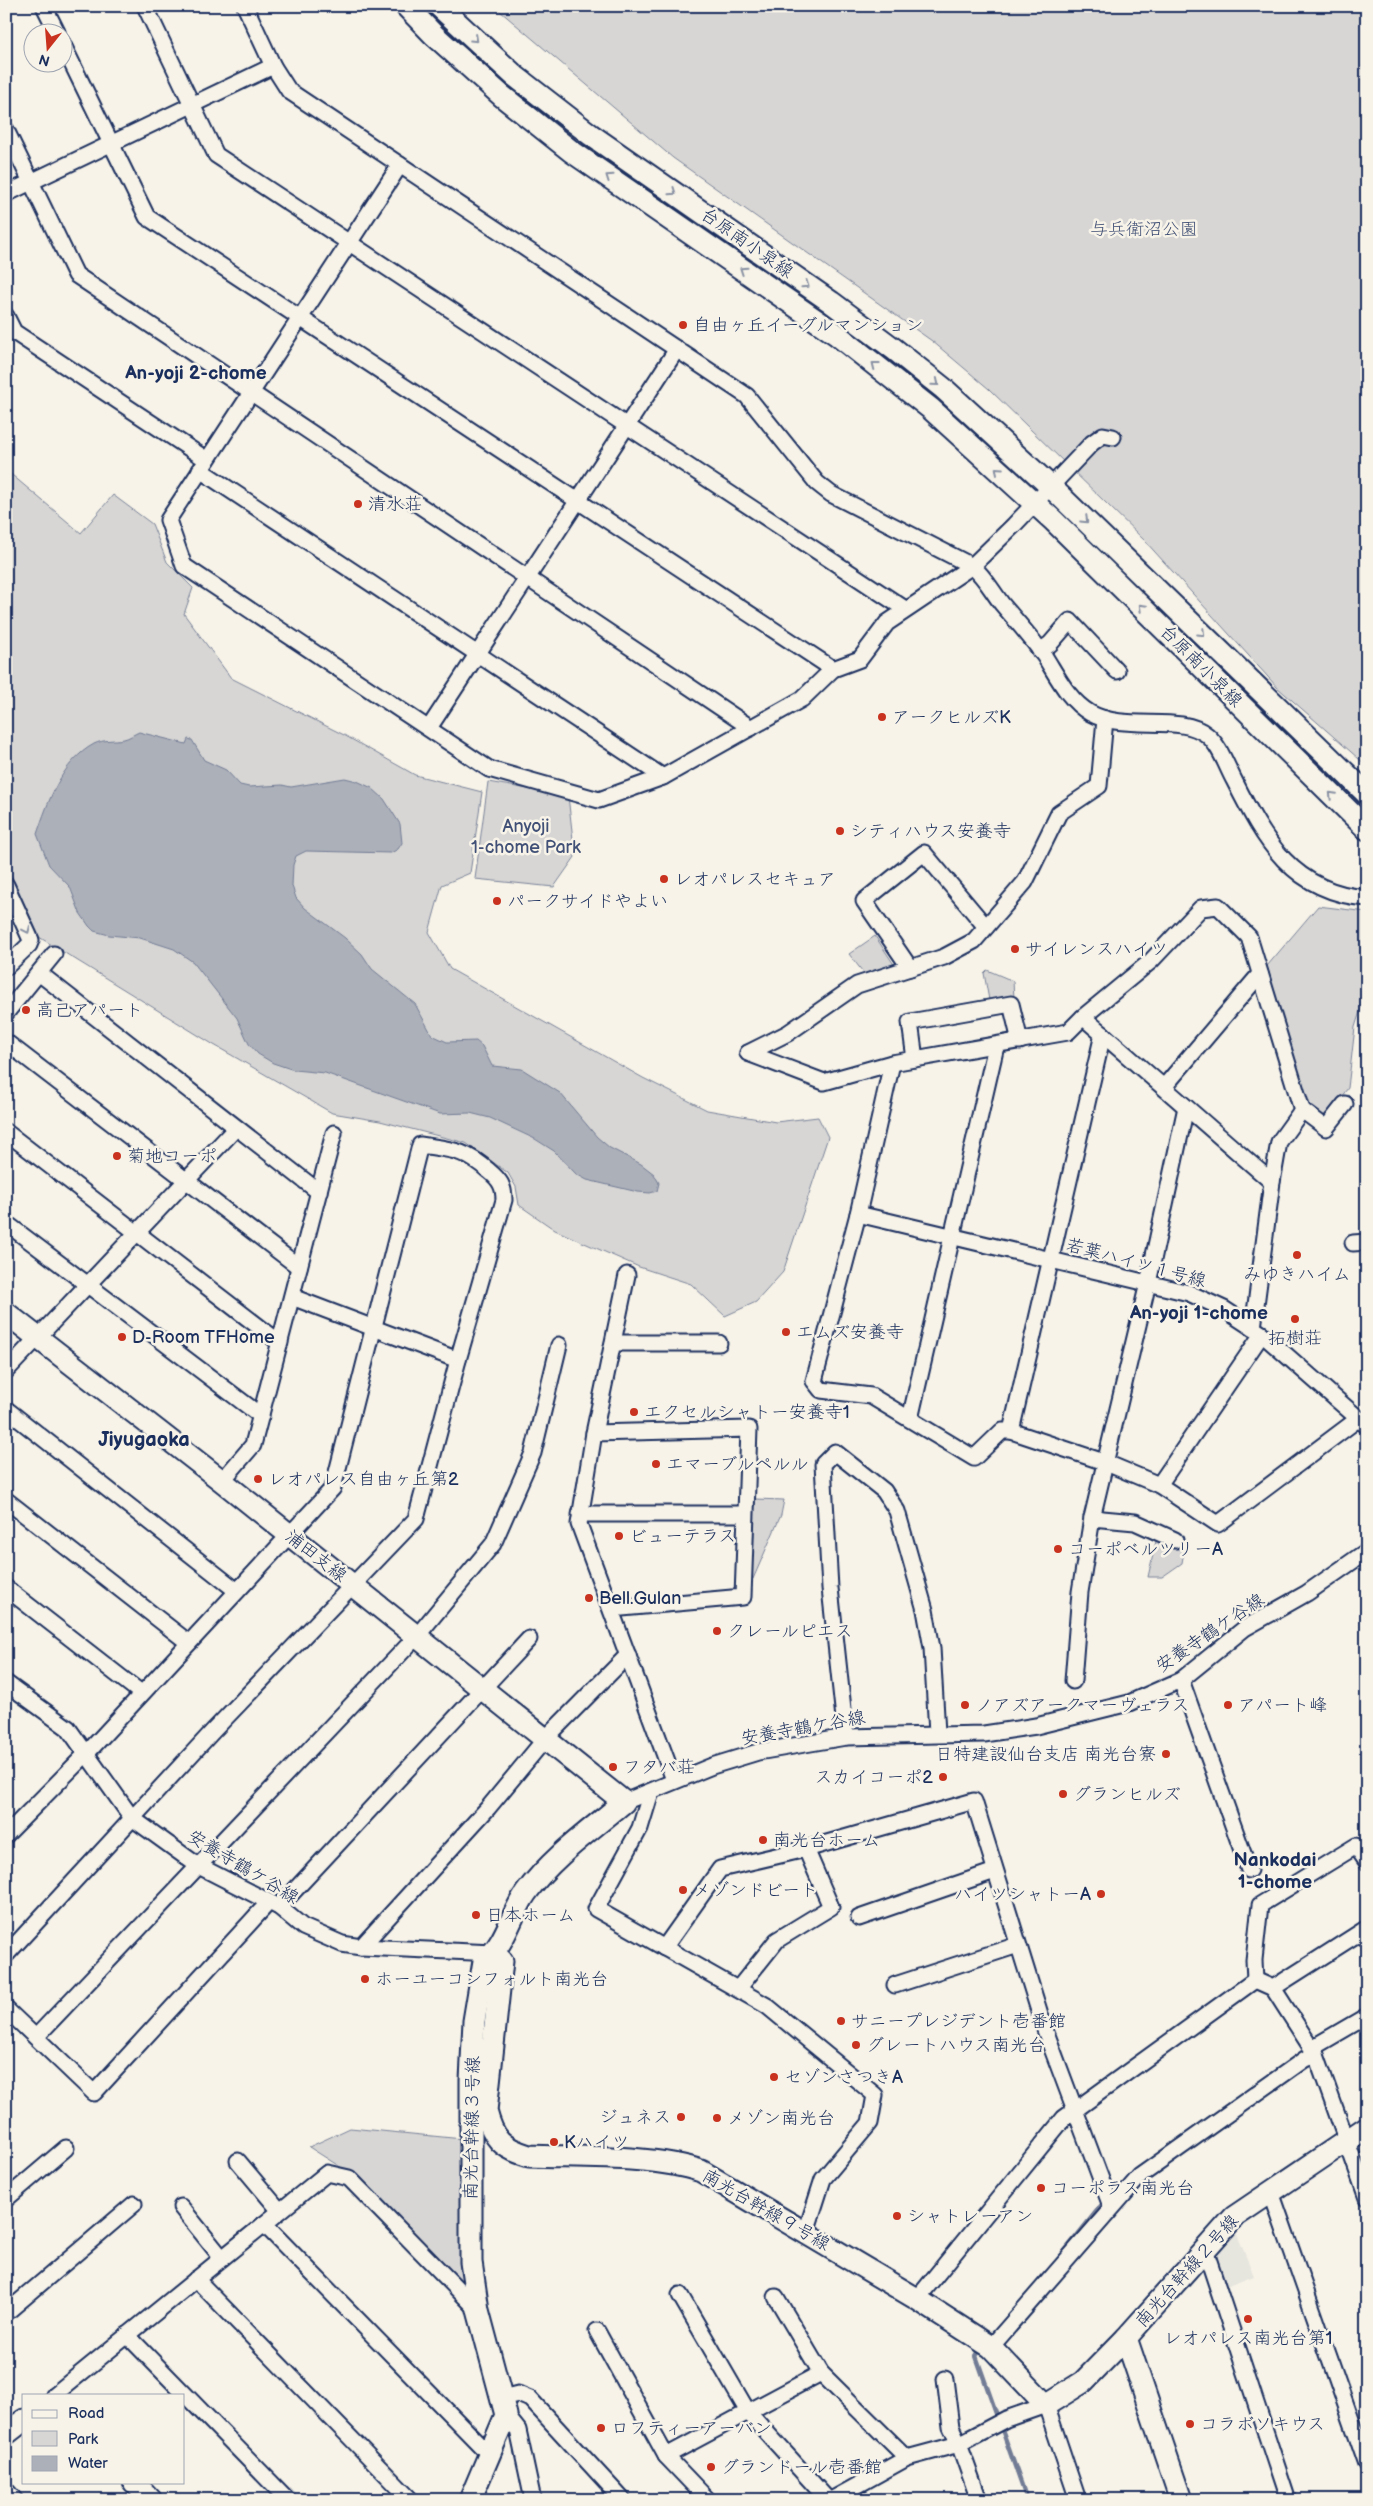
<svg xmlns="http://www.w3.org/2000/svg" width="1373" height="2506" viewBox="0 0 1373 2506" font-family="'Balsamiq Sans','Klee One',sans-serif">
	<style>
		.built { fill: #e6e5de }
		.green { fill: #d7d6d4; stroke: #798299 }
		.water { fill: #acb0b9; stroke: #727c95 }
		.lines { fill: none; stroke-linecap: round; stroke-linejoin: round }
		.stream { stroke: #727c95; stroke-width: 4.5 }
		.street-casing { stroke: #1b2f5e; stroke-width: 19 }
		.secondary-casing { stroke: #1b2f5e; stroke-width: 25 }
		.street { stroke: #f7f3e8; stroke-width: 15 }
		.secondary { stroke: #f7f3e8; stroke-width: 21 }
		.oneway { stroke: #8991a3 }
		.poi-dot { fill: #c8321e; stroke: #f7f3e8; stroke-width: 2 }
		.labels { text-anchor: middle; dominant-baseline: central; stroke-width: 5; stroke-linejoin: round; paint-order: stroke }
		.park-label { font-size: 18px; fill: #415076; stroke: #f7f3e8 }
		.street-label { font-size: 18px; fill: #1b2f5e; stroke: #f7f3e8 }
		.poi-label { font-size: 18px; fill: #1b2f5e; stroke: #f7f3e8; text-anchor: start }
		.neighbourhood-label { font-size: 19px; font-weight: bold; fill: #1b2f5e; stroke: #f7f3e8 }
		.quarter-label { font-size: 20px; font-weight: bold; fill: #1b2f5e; stroke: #f7f3e8 }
	</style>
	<rect width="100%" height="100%" fill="#f7f3e8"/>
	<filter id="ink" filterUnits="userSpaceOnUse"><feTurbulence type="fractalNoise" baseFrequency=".02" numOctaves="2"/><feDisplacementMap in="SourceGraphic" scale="10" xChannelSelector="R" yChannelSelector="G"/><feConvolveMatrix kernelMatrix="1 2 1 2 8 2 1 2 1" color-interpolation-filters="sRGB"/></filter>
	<g filter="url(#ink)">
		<path class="built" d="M 1234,2227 L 1254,2276 L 1220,2289 L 1208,2256 Z"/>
		<g class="green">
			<path d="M 494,6 L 1367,6 L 1367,766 L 1277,687 L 1145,541 L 989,389 L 932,341 L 673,158 Z"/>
			<path d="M 6,470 L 81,533 L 113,495 L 152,524 L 167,562 L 193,588 L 184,614 L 231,678 L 344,735 L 415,775 L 482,792 L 470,873 L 442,885 L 429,932 L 450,969 L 643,1078 L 707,1110 L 776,1122 L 818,1117 L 828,1137 L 783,1272 L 756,1302 L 725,1316 L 691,1284 L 639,1267 L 555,1230 L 519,1205 L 516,1187 L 508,1173 L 466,1143 L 380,1121 L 332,1113 L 214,1045 L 39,937 L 6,863 Z"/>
			<path d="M 488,782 L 568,796 L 575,857 L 554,887 L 475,879 Z"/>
			<path d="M 1318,906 L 1367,912 L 1367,990 L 1355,1027 L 1348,1088 L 1324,1119 L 1304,1104 L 1267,966 Z"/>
			<path d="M 875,936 L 895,966 L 866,976 L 849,954 Z"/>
			<path d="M 987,970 L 1013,981 L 1014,999 L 989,1000 L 984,973 Z"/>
			<path d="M 755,1499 L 784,1500 L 781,1515 L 753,1579 L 750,1579 Z"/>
			<path d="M 1156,1541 L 1184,1551 L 1182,1563 L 1162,1577 L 1148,1577 Z"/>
			<path d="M 350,2128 L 463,2139 L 464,2285 L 353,2175 L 309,2147 Z"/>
		</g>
		<path class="water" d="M 139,732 L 186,744 L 188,739 L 192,740 L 204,760 L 226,770 L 240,785 L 249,787 L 282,785 L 291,787 L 345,778 L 357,781 L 372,788 L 384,799 L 400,824 L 402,843 L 398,849 L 391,853 L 306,851 L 296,856 L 293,865 L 292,886 L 296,898 L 305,908 L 345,938 L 362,954 L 372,969 L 415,1004 L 432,1035 L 447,1042 L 476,1041 L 482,1046 L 492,1066 L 522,1069 L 560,1093 L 597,1137 L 610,1148 L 641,1164 L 654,1174 L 659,1183 L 657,1191 L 650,1193 L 638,1192 L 587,1180 L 576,1174 L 554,1151 L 535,1139 L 490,1118 L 470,1113 L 440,1114 L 325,1073 L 294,1070 L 273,1063 L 258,1054 L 249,1044 L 237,1018 L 193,962 L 174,949 L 140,938 L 109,935 L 94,931 L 89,926 L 80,913 L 70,887 L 49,865 L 37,834 C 48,802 61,762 94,744 C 104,739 114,741 124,739 C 129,738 134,734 139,732 Z"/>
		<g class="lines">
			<g class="stream">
				<path d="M 1064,2252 L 1104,2202"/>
				<path d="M 981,2348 L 976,2356 L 1027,2500"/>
			</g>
			<defs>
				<g id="street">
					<path d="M 44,6 L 57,32"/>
					<path d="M 145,6 L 216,155 L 905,609"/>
					<path d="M 245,6 L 273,66 L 289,91 L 747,396 L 817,483 L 831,494 L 972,566 C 985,577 992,591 1002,604 C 1017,622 1032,638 1045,657 C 1057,676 1069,701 1090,713 C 1126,733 1180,713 1207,735 C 1220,746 1226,765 1234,780 C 1264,840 1293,893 1367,898"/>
					<path d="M 62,43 L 147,217 L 833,669"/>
					<path d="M 6,130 L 76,275 L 751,728"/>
					<path d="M 400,165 L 168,520 L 184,566 L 489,769 L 599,800 L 663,777 L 802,699 L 833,669 L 860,659 L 887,623 L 972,566 L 1014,525 L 1092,443 L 1103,435 L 1113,437"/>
					<path d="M 6,194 L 273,66"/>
					<path d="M 6,316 L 14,332 L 207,460"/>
					<path d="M 200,470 L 663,777"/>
					<path d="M 1040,651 L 1050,644 L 1070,621 L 1117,671"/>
					<path d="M 429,728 L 677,349"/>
					<path d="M 6,885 L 31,940 L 29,945 L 6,967"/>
					<path d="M 910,968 L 864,901 L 924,853 L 986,927"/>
					<path d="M 39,973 L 319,1192"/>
					<path d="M 6,1013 L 54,954"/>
					<path d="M 1083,1017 L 1272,1182"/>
					<path d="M 1103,1034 L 1011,1431 L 1104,1462 L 1159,1485 L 1218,1524 L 1358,1419"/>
					<path d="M 6,1042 L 299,1267"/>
					<path d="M 748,1053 L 824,1082 L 892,1063 L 1068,1032 L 1083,1017 L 1151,961 L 1201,908 L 1218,906 L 1249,937 L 1302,1110"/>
					<path d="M 748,1053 L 788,1033 L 857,985 L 944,957 L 974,941 L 1025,882 L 1059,813 L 1099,786 L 1105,719"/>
					<path d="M 915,1059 L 910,1022 L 1011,1004 L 1020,1041"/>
					<path d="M 892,1063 L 858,1214 L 814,1381 L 821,1390 L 871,1396 L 974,1458 L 1002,1431 L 1011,1431"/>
					<path d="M 1164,1087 L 1260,974"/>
					<path d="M 6,1132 L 280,1343"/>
					<path d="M 858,1214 L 1189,1293 L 1224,1309 L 1262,1334 L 1367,1426"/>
					<path d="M 6,1223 L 261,1416"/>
					<path d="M 1353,1243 L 1367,1242"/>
					<path d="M 627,1275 L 594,1433 L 579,1524 L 674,1780"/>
					<path d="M 292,1297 L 458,1360"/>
					<path d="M 1253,1328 L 1272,1182 L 1279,1142 L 1302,1110 L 1326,1128 L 1345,1104"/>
					<path d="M 613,1343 L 719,1343"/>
					<path d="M 6,1371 L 236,1128"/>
					<path d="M 6,1409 L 237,1591"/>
					<path d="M 910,1419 L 996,1046"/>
					<path d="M 594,1433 L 749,1429 L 743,1597 L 611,1609"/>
					<path d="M 222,1481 L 253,1445 L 334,1133"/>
					<path d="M 1159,1485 L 1262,1334"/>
					<path d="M 6,1500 L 189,1643"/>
					<path d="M 580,1514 L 745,1514"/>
					<path d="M 1092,1518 L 1135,1522 L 1175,1540"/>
					<path d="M 6,1588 L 141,1693"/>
					<path d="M 1181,1680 L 1249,1870"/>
					<path d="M 1073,1681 L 1080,1592 L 1092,1518 L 1148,1283 L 1186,1107"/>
					<path d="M 6,1683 L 68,1728 L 132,1818 L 197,1865 L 279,1907 L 303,1927 L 342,1944 L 361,1947 L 494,1953"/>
					<path d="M 846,1737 L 830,1588 L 823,1464 L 835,1452 L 884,1491 L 897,1511 L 925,1610 L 932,1648 L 937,1733"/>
					<path d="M 651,1792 L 640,1828 L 596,1909 L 767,2006 L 875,2095 L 870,2123 L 823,2179 L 806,2232"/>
					<path d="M 624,1802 L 712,1766 L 758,1752 L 846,1737 L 984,1734 L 1036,1726 L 1129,1703 L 1181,1680 L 1245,1628 L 1307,1593 L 1367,1551"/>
					<path d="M 6,1835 L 87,1753 L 333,1488 L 420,1145 C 452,1150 464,1149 489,1171 C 500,1180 504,1186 504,1200 L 458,1360 L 416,1519 L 213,1731 L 6,1955"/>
					<path d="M 279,1907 L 529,1639"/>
					<path d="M 859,1918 L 995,1871"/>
					<path d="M 361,1947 L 488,1808 L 545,1739 L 628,1655"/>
					<path d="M 664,1948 L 720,1869 L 806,1849 L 974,1801 L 1044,2027 L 1111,2206"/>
					<path d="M 1255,1980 L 1254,1960 L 1260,1905 L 1356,1846 L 1367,1862"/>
					<path d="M 895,1985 L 1018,1945"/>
					<path d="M 1273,1988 L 1316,2055 L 1367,2198"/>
					<path d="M 738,1989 L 777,1940 L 831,1907 L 806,1849"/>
					<path d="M 6,2009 L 94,2093 L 269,1902"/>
					<path d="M 36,2037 L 417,1636 L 493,1544 L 533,1453 L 559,1345"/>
					<path d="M 1312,2048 L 1367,2016"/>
					<path d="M 238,2161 L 280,2211"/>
					<path d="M 1271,2192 L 1367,2465"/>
					<path d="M 6,2199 L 66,2148"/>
					<path d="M 181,2207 L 222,2258"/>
					<path d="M 264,2224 L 489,2454"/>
					<path d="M 1205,2249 L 1288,2500"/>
					<path d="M 196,2279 L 411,2500"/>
					<path d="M 680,2295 L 748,2412 L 828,2500"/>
					<path d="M 776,2297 L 821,2373 L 907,2458"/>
					<path d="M 917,2299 L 1064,2118 L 1255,1980 L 1273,1988 L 1367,1928"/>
					<path d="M 6,2313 L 134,2204"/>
					<path d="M 597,2331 L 666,2456 L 708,2500"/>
					<path d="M 127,2335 L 288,2500"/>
					<path d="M 991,2347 L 1140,2176 L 1305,2059 L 1316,2055"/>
					<path d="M 945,2379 L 951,2427 L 959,2444 L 979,2500"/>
					<path d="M 54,2395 L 327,2173 L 349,2178 L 478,2310"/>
					<path d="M 502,2398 L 518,2394 L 530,2399 L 623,2500"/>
					<path d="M 506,2415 L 518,2430 L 533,2500"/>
					<path d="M 666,2456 L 821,2373"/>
					<path d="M 6,2490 L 15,2500"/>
					<path d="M 831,2500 L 907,2458 L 959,2444 L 1006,2419 L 1046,2405 L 1078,2500"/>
				</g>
				<g id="secondary">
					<path d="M 406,6 L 434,35 L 502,96 L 571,151 L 836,334 L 931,409 L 1054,521 L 1367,829"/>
					<path d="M 439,6 L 515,76 L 591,135 L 831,302 L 894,349 L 943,388 L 1050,486 L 1367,794"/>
					<path d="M 6,1313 L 222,1481 L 624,1802 C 591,1830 552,1857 526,1893 C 511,1914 505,1946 484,1961 L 474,2021 L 471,2080 L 471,2262 L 478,2310 L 506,2415 L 470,2500"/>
					<path d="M 494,1953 L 502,1961 L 486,2111 C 493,2139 502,2148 529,2156 C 580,2158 654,2155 701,2171 L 917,2299 L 991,2347 L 1046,2405 L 1083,2382 L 1126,2338 L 1234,2217 L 1367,2127"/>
					<path d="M 1126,2338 L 1181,2500"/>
					<path d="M 6,2434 L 24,2420"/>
					<path d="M 134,2482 L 151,2500"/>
				</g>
			</defs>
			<use href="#street" class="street-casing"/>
			<use href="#secondary" class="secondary-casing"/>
			<use href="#street" class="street"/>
			<use href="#secondary" class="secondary"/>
		</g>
		<defs><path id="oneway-chevron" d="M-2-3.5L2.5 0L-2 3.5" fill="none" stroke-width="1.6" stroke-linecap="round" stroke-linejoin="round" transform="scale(1.25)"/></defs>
		<g class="oneway">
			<use href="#oneway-chevron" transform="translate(475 39) rotate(43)"/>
			<use href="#oneway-chevron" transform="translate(609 177) rotate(-145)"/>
			<use href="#oneway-chevron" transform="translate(673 192) rotate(35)"/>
			<use href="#oneway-chevron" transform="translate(743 270) rotate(-146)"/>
			<use href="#oneway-chevron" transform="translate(806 285) rotate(35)"/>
			<use href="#oneway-chevron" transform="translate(875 365) rotate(-142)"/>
			<use href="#oneway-chevron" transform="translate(936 383) rotate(39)"/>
			<use href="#oneway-chevron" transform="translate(998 470) rotate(-138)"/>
			<use href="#oneway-chevron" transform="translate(1085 520) rotate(44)"/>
			<use href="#oneway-chevron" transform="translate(1142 607) rotate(-135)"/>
			<use href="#oneway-chevron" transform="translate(1202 633) rotate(44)"/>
			<use href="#oneway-chevron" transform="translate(1332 795) rotate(-135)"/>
			<use href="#oneway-chevron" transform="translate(27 930) rotate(65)"/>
		</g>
	</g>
	<g class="poi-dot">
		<circle cx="683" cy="325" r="5"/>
		<circle cx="358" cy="504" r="5"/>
		<circle cx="882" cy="717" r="5"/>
		<circle cx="840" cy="831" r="5"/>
		<circle cx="664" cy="879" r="5"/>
		<circle cx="497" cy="901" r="5"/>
		<circle cx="1015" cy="949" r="5"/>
		<circle cx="26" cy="1010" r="5"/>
		<circle cx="117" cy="1156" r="5"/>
		<circle cx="1297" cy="1255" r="5"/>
		<circle cx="1295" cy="1319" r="5"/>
		<circle cx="786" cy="1332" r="5"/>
		<circle cx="122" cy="1337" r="5"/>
		<circle cx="634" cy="1412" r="5"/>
		<circle cx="656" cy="1464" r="5"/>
		<circle cx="258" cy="1479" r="5"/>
		<circle cx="619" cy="1536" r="5"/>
		<circle cx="1058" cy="1549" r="5"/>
		<circle cx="589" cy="1598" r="5"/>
		<circle cx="717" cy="1631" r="5"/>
		<circle cx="965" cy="1705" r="5"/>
		<circle cx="1228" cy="1705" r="5"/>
		<circle cx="1166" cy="1754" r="5"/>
		<circle cx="613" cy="1767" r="5"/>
		<circle cx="943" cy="1777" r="5"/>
		<circle cx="1063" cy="1794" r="5"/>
		<circle cx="763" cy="1840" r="5"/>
		<circle cx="683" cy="1890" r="5"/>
		<circle cx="1101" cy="1894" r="5"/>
		<circle cx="476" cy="1915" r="5"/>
		<circle cx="365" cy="1979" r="5"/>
		<circle cx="841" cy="2021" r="5"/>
		<circle cx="856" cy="2045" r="5"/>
		<circle cx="774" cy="2077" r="5"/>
		<circle cx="681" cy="2117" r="5"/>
		<circle cx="717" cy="2118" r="5"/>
		<circle cx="554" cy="2142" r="5"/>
		<circle cx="1041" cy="2188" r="5"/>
		<circle cx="897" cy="2216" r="5"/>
		<circle cx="1248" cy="2319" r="5"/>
		<circle cx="1190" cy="2424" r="5"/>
		<circle cx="601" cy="2428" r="5"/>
		<circle cx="711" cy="2467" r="5"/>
	</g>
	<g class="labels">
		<g class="park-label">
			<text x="1144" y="229">与兵衛沼公園</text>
			<text x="526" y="826">Anyoji<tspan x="526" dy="21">1-chome Park</tspan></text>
		</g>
		<g class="street-label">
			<text transform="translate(747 243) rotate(35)">台原南小泉線</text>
			<text transform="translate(1201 666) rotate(45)">台原南小泉線</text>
			<text transform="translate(1136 1263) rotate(15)">若葉ハイツ１号線</text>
			<text transform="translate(316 1556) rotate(38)">浦田支線</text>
			<text transform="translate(1210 1633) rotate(-34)">安養寺鶴ケ谷線</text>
			<text transform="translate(803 1728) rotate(-10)">安養寺鶴ケ谷線</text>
			<text transform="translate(243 1867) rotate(31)">安養寺鶴ケ谷線</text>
			<text transform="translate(472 2128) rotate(-89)">南光台幹線３号線</text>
			<text transform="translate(766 2210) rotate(30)">南光台幹線９号線</text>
			<text transform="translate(1187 2271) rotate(-48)">南光台幹線２号線</text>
		</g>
		<g class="poi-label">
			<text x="693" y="325">自由ヶ丘イーグルマンション</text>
			<text x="368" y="504">清水荘</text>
			<text x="892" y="717">アークヒルズK</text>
			<text x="850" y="831">シティハウス安養寺</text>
			<text x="674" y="879">レオパレスセキュア</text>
			<text x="507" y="901">パークサイドやよい</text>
			<text x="1025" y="949">サイレンスハイツ</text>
			<text x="36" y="1010">高己アパート</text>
			<text x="127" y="1156">菊地コーポ</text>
			<text x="1297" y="1274" text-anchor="middle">みゆきハイム</text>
			<text x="796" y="1332">エムズ安養寺</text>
			<text x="132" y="1337">D-Room TFHome</text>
			<text x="1295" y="1338" text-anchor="middle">拓樹荘</text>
			<text x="644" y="1412">エクセルシャトー安養寺1</text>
			<text x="666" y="1464">エマーブルペルル</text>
			<text x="268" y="1479">レオパレス自由ヶ丘第2</text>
			<text x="629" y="1536">ビューテラス</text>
			<text x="1068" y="1549">コーポベルツリーA</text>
			<text x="599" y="1598">Bell.Gulan</text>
			<text x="727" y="1631">クレールピエス</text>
			<text x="975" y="1705">ノアズアークマーヴェラス</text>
			<text x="1238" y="1705">アパート峰</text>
			<text x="1156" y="1754" text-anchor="end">日特建設仙台支店 南光台寮</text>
			<text x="623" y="1767">フタバ荘</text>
			<text x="933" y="1777" text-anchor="end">スカイコーポ2</text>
			<text x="1073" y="1794">グランヒルズ</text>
			<text x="773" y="1840">南光台ホーム</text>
			<text x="693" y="1890">メゾンドビート</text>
			<text x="1091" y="1894" text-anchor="end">ハイツシャトーA</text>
			<text x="486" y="1915">日本ホーム</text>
			<text x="375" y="1979">ホーユーコンフォルト南光台</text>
			<text x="851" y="2021">サニープレジデント壱番館</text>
			<text x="866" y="2045">グレートハウス南光台</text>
			<text x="784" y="2077">セゾンさつきA</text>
			<text x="671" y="2117" text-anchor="end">ジュネス</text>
			<text x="727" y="2118">メゾン南光台</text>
			<text x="564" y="2142">Kハイツ</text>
			<text x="1051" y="2188">コーポラス南光台</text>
			<text x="907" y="2216">シャトレーアン</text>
			<text x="1248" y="2338" text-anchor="middle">レオパレス南光台第1</text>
			<text x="1200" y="2424">コラボソキウス</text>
			<text x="611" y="2428">ロフティーアーバン</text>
			<text x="721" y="2467">グランドール壱番館</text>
		</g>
		<g class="neighbourhood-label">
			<text x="196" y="373">An-yoji 2-chome</text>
			<text x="1199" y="1313">An-yoji 1-chome</text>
			<text x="1275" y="1860">Nankodai<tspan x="1275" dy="22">1-chome</tspan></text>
		</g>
		<g class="quarter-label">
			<text x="144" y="1440">Jiyugaoka</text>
		</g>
	</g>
	<rect width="1373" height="2506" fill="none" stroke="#f7f3e8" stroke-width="25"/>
	<rect x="12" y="12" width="1348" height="2481" fill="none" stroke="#1b2f5e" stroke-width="2" filter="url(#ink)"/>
	<rect x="22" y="2394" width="162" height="90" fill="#f7f3e8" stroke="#9fa5b1"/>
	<rect x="32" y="2410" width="25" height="8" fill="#f7f3e8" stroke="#9fa5b1"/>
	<text x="68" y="2418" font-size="15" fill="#1b2f5e">Road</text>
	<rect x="32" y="2431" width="25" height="15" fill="#d7d6d4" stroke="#9fa5b1"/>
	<text x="68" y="2444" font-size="15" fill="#1b2f5e">Park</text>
	<rect x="32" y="2456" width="25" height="15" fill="#acb0b9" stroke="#9fa5b1"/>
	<text x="68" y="2468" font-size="15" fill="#1b2f5e">Water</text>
	<g transform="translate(48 48) rotate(197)"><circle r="24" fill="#f7f3e8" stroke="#9fa5b1"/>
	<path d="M0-4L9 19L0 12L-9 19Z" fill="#c8321e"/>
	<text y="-8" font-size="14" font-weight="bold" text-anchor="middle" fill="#1b2f5e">N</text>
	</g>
</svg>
